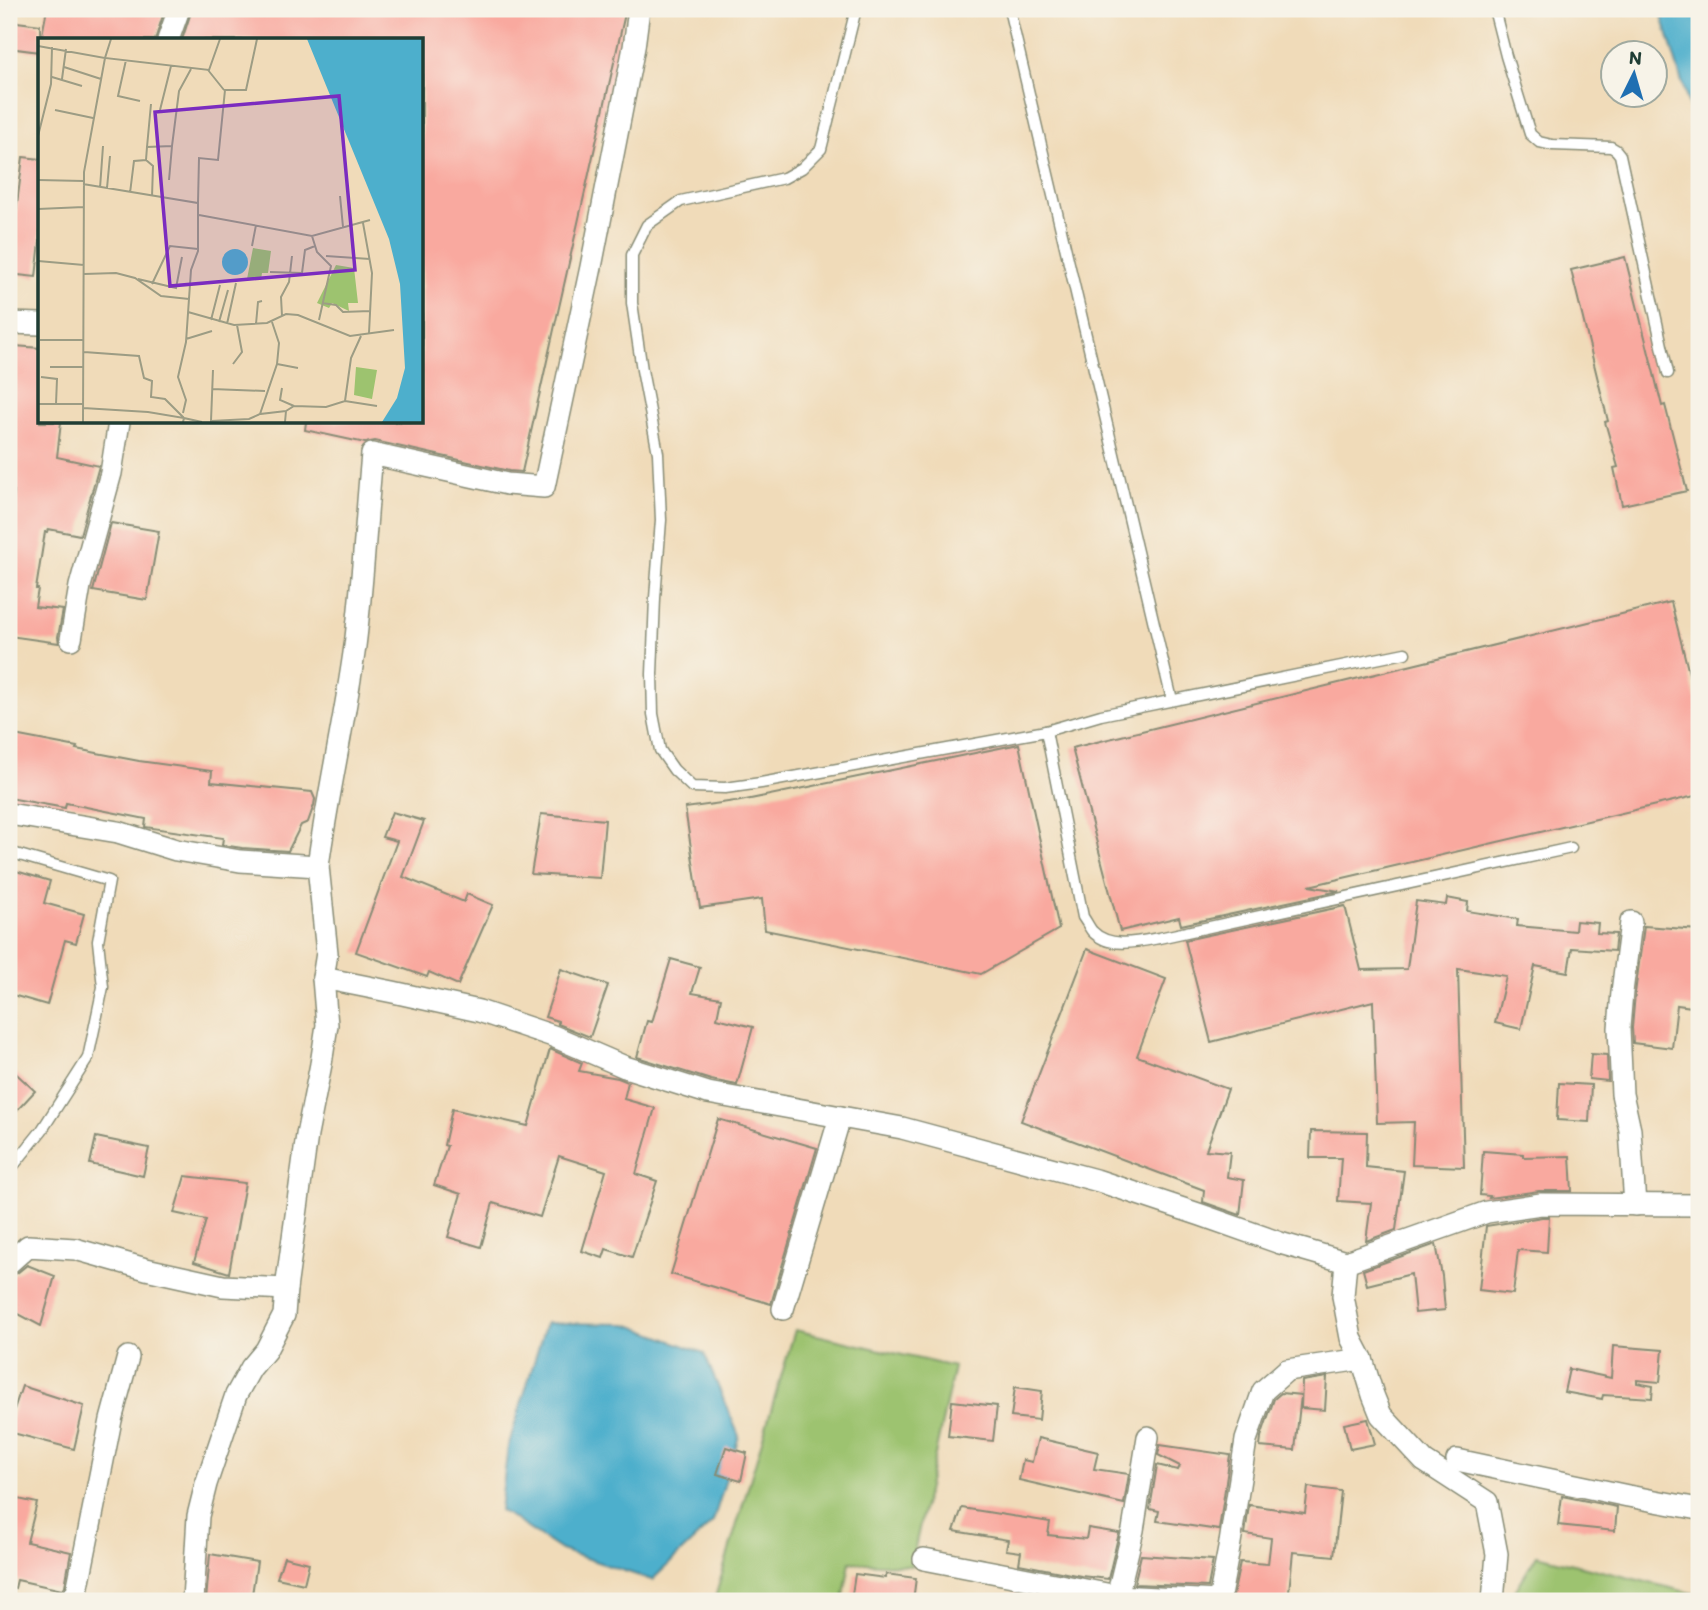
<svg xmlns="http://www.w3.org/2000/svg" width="1708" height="1610" viewBox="0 0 1708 1610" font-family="Itim,sans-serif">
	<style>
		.green { fill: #9dc36f; stroke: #5e8052; stroke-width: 2 }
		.water { fill: #4dafcc; stroke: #367680; stroke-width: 2 }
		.building { fill: #f9a99f }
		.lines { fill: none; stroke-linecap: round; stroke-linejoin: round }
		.service-casing { stroke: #888c76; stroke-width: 13 }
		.minor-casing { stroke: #888c76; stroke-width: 24 }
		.service { stroke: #fff; stroke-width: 10 }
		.minor { stroke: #fff; stroke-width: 21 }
		.inset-road { fill: none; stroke: #9c9c84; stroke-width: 2 }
		.view { fill: #7b2cbf; fill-opacity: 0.15; stroke: #7b2cbf; stroke-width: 3.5 }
		.inset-edge { fill: none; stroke: #1f3d34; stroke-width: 3.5 }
	</style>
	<rect width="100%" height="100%" fill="#f7f3e8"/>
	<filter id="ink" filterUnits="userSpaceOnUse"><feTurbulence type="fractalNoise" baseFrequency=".0143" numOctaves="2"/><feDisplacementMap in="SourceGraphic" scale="14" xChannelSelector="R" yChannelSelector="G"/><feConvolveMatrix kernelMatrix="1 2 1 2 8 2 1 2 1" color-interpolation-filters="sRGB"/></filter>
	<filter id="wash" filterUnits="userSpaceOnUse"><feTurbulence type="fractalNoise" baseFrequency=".00686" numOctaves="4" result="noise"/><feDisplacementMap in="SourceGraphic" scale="28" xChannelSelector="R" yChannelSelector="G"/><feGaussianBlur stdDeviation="1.57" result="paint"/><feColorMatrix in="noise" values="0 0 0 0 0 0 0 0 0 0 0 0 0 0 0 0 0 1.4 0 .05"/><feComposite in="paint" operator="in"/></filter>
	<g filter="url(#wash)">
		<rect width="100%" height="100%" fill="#f0dbb9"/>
		<g class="green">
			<path d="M 795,1330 L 954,1367 L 911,1566 L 850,1562 L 843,1601 L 714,1601 Z"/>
			<path d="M 1537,1555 L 1699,1595 L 1699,1601 L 1509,1601 Z"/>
		</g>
		<g class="water">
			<path d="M 1660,9 L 1699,9 L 1699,139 Z"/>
			<path d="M 546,1323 L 627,1324 L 704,1353 L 739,1436 L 713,1522 L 652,1580 L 561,1550 L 500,1510 L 508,1447 Z"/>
		</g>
		<g id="blocks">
			<g class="building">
				<path d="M 47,9 L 165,9 L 155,40 L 41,40 Z"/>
				<path d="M 192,9 L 626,9 L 522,472 L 509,471 L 375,441 L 365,443 L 305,430 L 306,422 L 422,422 L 422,40 L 182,40 Z"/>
				<path d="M 9,21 L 40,25 L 40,52 L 9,48 Z"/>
				<path d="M 23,157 L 40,159 L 40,242 L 36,277 L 9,274 L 9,226 L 14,227 Z"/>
				<path d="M 1625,257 L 1662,406 L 1665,405 L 1687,491 L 1622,505 L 1614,468 L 1618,467 L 1605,422 L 1608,421 L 1571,270 Z"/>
				<path d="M 15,346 L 40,348 L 40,422 L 61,422 L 57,457 L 99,466 L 80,535 L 48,529 L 47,532 L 45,532 L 36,589 L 38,589 L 35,607 L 63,610 L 58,637 L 59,643 L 9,636 L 9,531 L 14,491 L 9,490 L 9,354 L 15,355 Z"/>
				<path d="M 111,523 L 159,531 L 147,600 L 93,591 Z"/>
				<path d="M 1671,602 L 1699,713 L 1699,795 L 1309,886 L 1339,891 L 1181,925 L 1179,917 L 1120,931 L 1072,748 Z"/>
				<path d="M 9,734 L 77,747 L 76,749 L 139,761 L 212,771 L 211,782 L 312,792 L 315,799 L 314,805 L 308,822 L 301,825 L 288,851 L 242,848 L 222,845 L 223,838 L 145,827 L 146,819 L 66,803 L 65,808 L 9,798 Z"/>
				<path d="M 1019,744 L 1059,929 L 981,974 L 765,930 L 762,899 L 700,908 L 685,808 L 735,801 L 736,802 Z"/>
				<path d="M 392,812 L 424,821 L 403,877 L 464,902 L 467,894 L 493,905 L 458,985 L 429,972 L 427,977 L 356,952 L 397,841 L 382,837 Z"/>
				<path d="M 541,814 L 605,820 L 600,878 L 531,874 Z"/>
				<path d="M 16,871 L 50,881 L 44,903 L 84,914 L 76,943 L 65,940 L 47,1005 L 9,994 L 9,895 Z"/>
				<path d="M 1447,898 L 1468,902 L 1467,911 L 1518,919 L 1517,926 L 1575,931 L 1576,921 L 1598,923 L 1597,933 L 1616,934 L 1614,951 L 1572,948 L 1568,972 L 1535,966 L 1521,1029 L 1495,1023 L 1506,976 L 1458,969 L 1464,1167 L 1412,1165 L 1414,1122 L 1377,1123 L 1373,1001 L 1211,1042 L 1185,940 L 1345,906 L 1361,970 L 1407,969 L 1416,901 L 1446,905 Z"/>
				<path d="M 1644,926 L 1699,930 L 1699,1008 L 1677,1005 L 1672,1048 L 1633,1043 L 1632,1028 L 1635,993 Z"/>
				<path d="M 1087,949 L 1166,979 L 1137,1056 L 1228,1089 L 1206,1150 L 1230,1152 L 1227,1177 L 1244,1180 L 1240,1215 L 1203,1202 L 1204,1190 L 1021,1121 Z"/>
				<path d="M 671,959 L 700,967 L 692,993 L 721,998 L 717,1018 L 753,1027 L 737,1085 L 711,1080 L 637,1057 L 647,1021 L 652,1022 Z"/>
				<path d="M 561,969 L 608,985 L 590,1037 L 558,1024 L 558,1021 L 545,1017 Z"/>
				<path d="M 550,1049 L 582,1063 L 579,1071 L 618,1078 L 628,1082 L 624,1099 L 655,1108 L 636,1174 L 657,1181 L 632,1257 L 606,1249 L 603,1258 L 582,1251 L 606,1171 L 559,1156 L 540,1217 L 493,1203 L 481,1247 L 448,1237 L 461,1194 L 434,1185 L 447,1146 L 444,1145 L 452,1109 L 528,1126 Z"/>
				<path d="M 1591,1054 L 1607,1055 L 1608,1081 L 1589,1079 Z"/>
				<path d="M 9,1067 L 35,1091 L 9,1119 Z"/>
				<path d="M 1559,1083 L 1591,1085 L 1589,1122 L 1557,1120 Z"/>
				<path d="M 718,1119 L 817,1148 L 771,1304 L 671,1274 Z"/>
				<path d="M 1311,1131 L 1367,1132 L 1366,1167 L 1404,1171 L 1396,1230 L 1366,1241 L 1371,1203 L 1338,1201 L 1341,1158 L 1310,1158 Z"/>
				<path d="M 96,1137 L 149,1148 L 143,1176 L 90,1164 Z"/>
				<path d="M 1483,1151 L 1523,1154 L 1523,1157 L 1570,1156 L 1572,1191 L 1539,1191 L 1489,1198 L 1490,1196 L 1480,1195 Z"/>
				<path d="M 185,1176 L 245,1183 L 229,1273 L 194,1262 L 206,1220 L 174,1213 Z"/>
				<path d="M 1542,1217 L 1549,1217 L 1547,1252 L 1518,1250 L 1513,1294 L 1479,1290 L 1486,1226 Z"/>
				<path d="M 1436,1244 L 1442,1276 L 1445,1310 L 1415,1313 L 1411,1274 L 1367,1285 L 1363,1270 Z"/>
				<path d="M 27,1265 L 55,1276 L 41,1326 L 9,1309 L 9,1276 L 17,1273 Z"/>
				<path d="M 1613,1346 L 1663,1350 L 1660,1382 L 1637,1380 L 1637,1383 L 1653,1386 L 1652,1398 L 1603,1395 L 1602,1399 L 1564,1392 L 1569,1369 L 1611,1378 Z"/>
				<path d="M 1327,1377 L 1325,1410 L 1301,1408 L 1302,1381 Z"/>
				<path d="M 22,1386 L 84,1406 L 74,1449 L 9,1432 L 9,1424 Z"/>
				<path d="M 1015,1387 L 1042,1391 L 1039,1420 L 1011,1417 Z"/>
				<path d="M 1281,1393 L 1301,1395 L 1295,1450 L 1260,1447 L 1261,1437 L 1274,1399 Z"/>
				<path d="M 952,1401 L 997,1406 L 993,1441 L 948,1436 Z"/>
				<path d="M 1368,1419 L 1375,1444 L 1350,1449 L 1344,1424 Z"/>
				<path d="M 1038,1438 L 1098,1452 L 1094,1469 L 1129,1474 L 1124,1504 L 1019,1480 L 1023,1460 L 1032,1462 Z"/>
				<path d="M 1160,1445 L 1230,1455 L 1219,1530 L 1157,1521 L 1159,1511 L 1150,1509 L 1157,1465 L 1178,1470 L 1180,1466 L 1158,1455 Z"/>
				<path d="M 726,1447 L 747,1453 L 741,1481 L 717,1474 Z"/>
				<path d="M 1308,1487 L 1341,1491 L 1334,1556 L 1293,1552 L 1288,1601 L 1253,1599 L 1253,1601 L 1232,1601 L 1240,1562 L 1268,1564 L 1271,1538 L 1245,1534 L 1249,1505 L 1305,1513 Z"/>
				<path d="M 1562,1496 L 1617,1507 L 1615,1531 L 1558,1525 Z"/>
				<path d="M 9,1497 L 37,1503 L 27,1542 L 71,1552 L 65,1586 L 62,1590 L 17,1580 L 15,1588 L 9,1587 Z"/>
				<path d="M 962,1508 L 1050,1522 L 1048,1535 L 1086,1539 L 1088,1528 L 1119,1533 L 1108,1579 L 1081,1576 L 1019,1564 L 1021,1552 L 1006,1550 L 1008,1540 L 954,1531 Z"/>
				<path d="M 210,1554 L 257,1562 L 251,1601 L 206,1601 Z"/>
				<path d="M 1141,1555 L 1213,1560 L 1208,1587 L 1134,1584 Z"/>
				<path d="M 284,1557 L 309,1563 L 304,1584 L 277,1578 Z"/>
				<path d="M 855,1574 L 885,1578 L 886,1574 L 916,1578 L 913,1601 L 851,1601 Z"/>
				<path d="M 1015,1590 L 1035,1594 L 1034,1601 L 1013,1601 Z"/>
			</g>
		</g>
	</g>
	<g filter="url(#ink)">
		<use href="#blocks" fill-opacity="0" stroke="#888c76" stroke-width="2"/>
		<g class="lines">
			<defs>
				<g id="service">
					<path d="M 856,9 L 821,149 L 802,168 L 784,178 L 681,201 L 647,225 L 632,255 L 632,303 L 642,370 L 658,453 L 661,520 L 655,598 L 652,674 L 653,714 L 660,750 L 674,770 L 692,787 L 725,788 L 761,783 L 1046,731 L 1101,715 L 1405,653"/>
					<path d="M 1009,9 L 1172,700"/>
					<path d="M 1494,9 L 1506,56 L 1530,134 L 1539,142 L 1552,145 L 1611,147 L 1616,150 L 1620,155 L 1668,373"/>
					<path d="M 1046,731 L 1083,917 C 1086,921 1089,927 1092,931 C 1109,949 1138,942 1159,938 L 1571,848"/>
					<path d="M 9,852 L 109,881 L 98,941 L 103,987 L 88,1058 L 42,1130 L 9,1171"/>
				</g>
				<g id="minor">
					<path d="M 168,40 L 179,9"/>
					<path d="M 9,323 L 40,324"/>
					<path d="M 71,639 L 80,586 L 111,473 L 119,422"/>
					<path d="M 9,814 L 118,832 L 176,850 L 240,861 L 318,866 C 328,792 345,720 355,646 C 363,582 366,518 372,454 L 507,484 L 544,487 L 591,267 L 634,47 L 639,9"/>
					<path d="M 1631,922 L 1622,992 L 1619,1028 L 1622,1094 L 1630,1130 L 1635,1205"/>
					<path d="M 323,978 L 393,992 L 479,1011 L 553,1036 L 625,1067 L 708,1093 L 902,1128 L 1099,1181 L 1201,1215 L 1280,1243 L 1346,1262 L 1487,1212 L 1541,1204 L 1699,1205"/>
					<path d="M 1346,1262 L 1343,1296 L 1351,1338 L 1362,1359 L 1373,1395 L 1381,1415 L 1424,1461 L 1487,1502 L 1497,1554 L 1493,1601"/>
					<path d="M 9,1263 L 28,1246 L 75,1249 L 146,1269 L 223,1286 L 286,1289"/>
					<path d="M 783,1309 L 840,1117"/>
					<path d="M 1457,1460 L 1628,1496 L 1699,1509"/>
					<path d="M 924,1559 L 1117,1596 L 1219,1601 L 1230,1543 L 1246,1440 L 1263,1391 L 1287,1370 L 1362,1359"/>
					<path d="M 71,1601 L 77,1591 L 111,1420 L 128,1357"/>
					<path d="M 193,1601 L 198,1516 L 206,1484 L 236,1395 L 251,1368 L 266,1350 L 284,1315 L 286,1289 L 307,1135 L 321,1064 L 327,1025 L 323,978 L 327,953 L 318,866"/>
					<path d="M 1116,1601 L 1133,1530 L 1148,1437"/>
				</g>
			</defs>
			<use href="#service" class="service-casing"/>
			<use href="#minor" class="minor-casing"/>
			<use href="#service" class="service"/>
			<use href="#minor" class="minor"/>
		</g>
	</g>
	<g transform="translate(38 38)">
		<rect width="385" height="385" fill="#f0dbb9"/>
		<path d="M 215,210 L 233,213 L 230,235 L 224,235 L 223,242 L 209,241 ZM 298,227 L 316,230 L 320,265 L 310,265 L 311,273 L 294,265 L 291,270 L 279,265 ZM 318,329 L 339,332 L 334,361 L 316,357 Z" fill="#9dc36f"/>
		<path d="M 269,1 L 385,1 L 385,384 L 344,384 L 359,360 L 367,330 L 362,246 L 351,201 ZM184 224a13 13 0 1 1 26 0a13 13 0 1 1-26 0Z" fill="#4dafcc"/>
		<path class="inset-road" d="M 73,1 L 67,20 L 171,32 L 182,1M 0,8 L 67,20 L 46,134 L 45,384M 88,22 L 80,58 L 102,63M 26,29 L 63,41M 170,32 L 186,52M 14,39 L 44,48M 24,41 L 28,11M 17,72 L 55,80M 122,72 L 133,28M 0,98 L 13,46 L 14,9M 109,109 L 113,66M 108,122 L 115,128 L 114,159M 0,142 L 46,143M 131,142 L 134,108M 45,146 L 160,165 L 161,120 L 180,122 L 187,52 L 208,52 L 219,1M 62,150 L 65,108M 69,150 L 72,118M 92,155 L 96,123 L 108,122 L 109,109 L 134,108 L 141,53 L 153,31M 302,158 L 305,189M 0,171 L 46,169M 161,177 L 274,198 L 332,182M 325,185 L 334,235 L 331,295M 274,198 L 279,214 L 293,228 L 281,282M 214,208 L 218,187M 288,218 L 332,221M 0,223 L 46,227M 232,234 L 264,235 L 267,212 L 277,208M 46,236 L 78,235 L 97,240 L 123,258 L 151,261M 100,241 L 138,250 L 144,219M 114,246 L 132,208 L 160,211M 284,265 L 298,267 L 305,274 L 332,273M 0,269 L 0,339M 150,274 L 196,287 L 229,285 L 248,276 L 260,277 L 312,298 L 356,292M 244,278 L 243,259 L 251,244 L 254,218M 173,282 L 182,247M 181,284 L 190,252M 234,284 L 241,305 L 239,326 L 222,376 L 248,373M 189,286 L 198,245M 218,286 L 220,264 L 224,263M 148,301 L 174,293M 2,302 L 45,302M 46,314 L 101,318 L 106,340 L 114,343 L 113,359 L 127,361 L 146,380 L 164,384M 195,326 L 204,314 L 199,287M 239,326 L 260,330M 12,329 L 45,329M 175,332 L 173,383 L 211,381 L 222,376M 3,339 L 19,341 L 18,366M 244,350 L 242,362 L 256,368M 174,351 L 227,353M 307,363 L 313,320 L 323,298M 0,366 L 45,366M 45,370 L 110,374 L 146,380 L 145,384M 145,375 L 148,362 L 140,339 L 148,304 L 153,232 L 160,213 L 160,165M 247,384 L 248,373 L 256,368 L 288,369 L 307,363 L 339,368"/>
		<path class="view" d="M 301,58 L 317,232 L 132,248 L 117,74 Z"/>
		<rect width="385" height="385" class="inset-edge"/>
	</g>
	<rect width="1708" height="1610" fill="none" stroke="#f7f3e8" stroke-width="35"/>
	<g transform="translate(1634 74) rotate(5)"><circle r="33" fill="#f7f3e8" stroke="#a1aaa0" stroke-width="2"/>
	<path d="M0-5L12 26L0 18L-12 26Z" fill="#1f6fb2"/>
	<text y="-10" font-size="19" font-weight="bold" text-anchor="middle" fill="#1f3d34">N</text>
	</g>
</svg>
